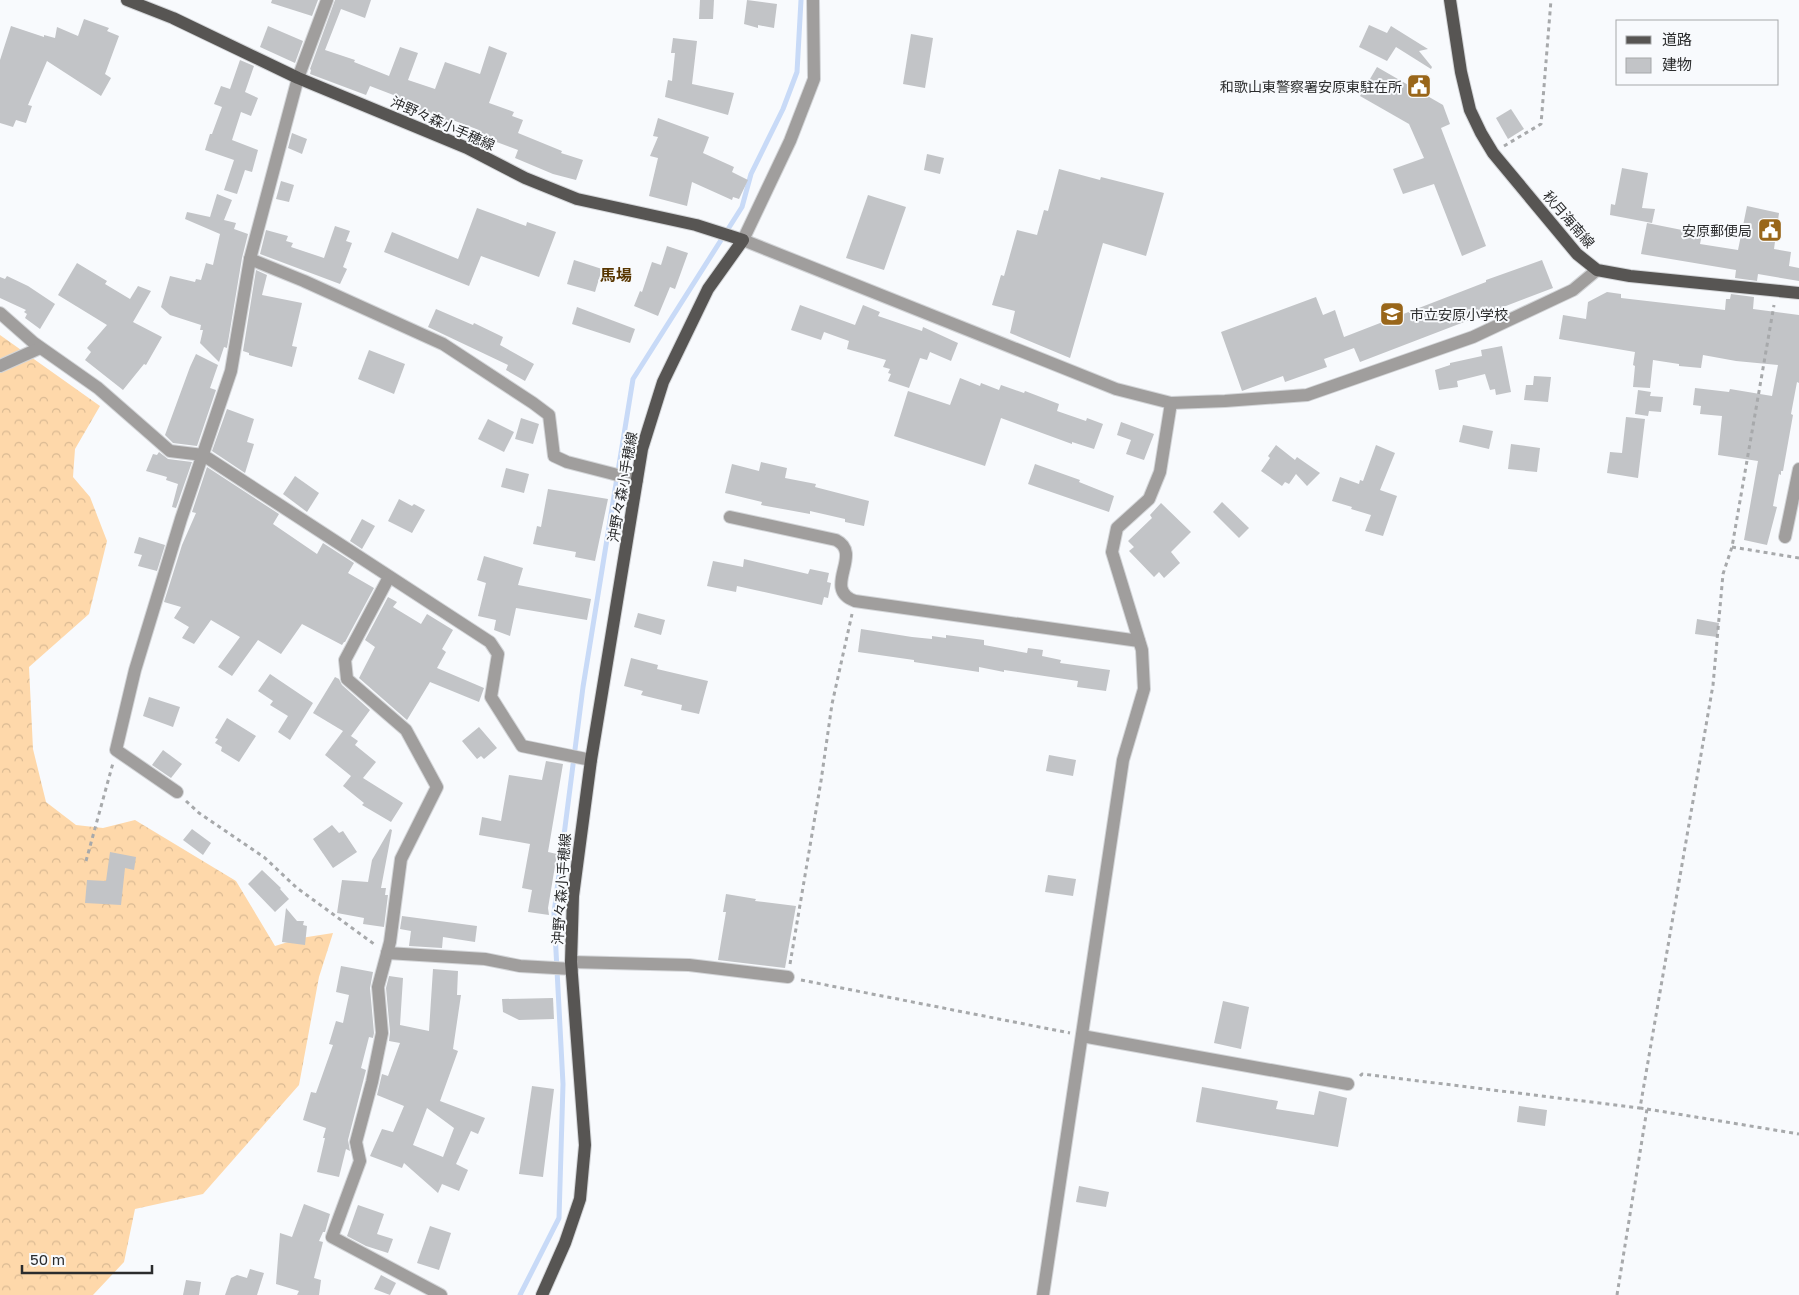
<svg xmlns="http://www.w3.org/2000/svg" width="1799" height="1295" viewBox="0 0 1799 1295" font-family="'Golos Text','Noto Sans JP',sans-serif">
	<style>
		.forest { fill: url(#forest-crowns) }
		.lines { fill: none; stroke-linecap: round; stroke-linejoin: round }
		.stream { stroke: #c8daf7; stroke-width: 5 }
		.building { fill: #c2c4c7; fill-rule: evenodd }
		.minor-casing { stroke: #d3d5d8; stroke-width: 14 }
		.major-casing { stroke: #d3d5d8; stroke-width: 14 }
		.path { stroke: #a7a9ab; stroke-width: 3; stroke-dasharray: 4 4; stroke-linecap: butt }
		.minor { stroke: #a09e9d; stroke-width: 12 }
		.major { stroke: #575553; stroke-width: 12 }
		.labels { text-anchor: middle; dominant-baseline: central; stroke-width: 4; stroke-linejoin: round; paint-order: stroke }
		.poi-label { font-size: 14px; fill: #2b2c2d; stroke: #f8fafd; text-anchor: end }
		.street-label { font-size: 14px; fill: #2b2c2d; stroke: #f8fafd }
		.quarter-label { font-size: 16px; font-weight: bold; fill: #583600; stroke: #f8fafd }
	</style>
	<defs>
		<pattern id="forest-crowns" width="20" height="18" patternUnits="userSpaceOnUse" patternTransform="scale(1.25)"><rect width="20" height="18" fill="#fed8aa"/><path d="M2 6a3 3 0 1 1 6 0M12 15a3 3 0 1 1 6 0" fill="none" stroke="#daba93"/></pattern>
	</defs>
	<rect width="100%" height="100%" fill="#f8fafd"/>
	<path class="forest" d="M 0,335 L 100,406 L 75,449 L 73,477 L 90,497 L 107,541 L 89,614 L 29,667 L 33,749 L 46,802 L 76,825 L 103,828 L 135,820 L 236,881 L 275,946 L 301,938 L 333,933 L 319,977 L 299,1085 L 203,1194 L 135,1209 L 124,1262 L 93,1295 L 0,1295 Z"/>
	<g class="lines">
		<path class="stream" d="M 520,1295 L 559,1218 L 563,1084 L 554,913 L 583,687 L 633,379 L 742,207 L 751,174 L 783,109 L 797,72 L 801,0"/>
	</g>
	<g class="building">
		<path d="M 272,0 L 318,0 L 312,16 L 271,3 Z"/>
		<path d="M 335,0 L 371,0 L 365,18 L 341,9 L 325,50 L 355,60 L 354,62 L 389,76 L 400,47 L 418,53 L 408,80 L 435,89 L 445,62 L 480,74 L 489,46 L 507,53 L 489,103 L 514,112 L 512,116 L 523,120 L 518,133 L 562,151 L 561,153 L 583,160 L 576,180 L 553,174 L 515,158 L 518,150 L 478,135 L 479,130 L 450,119 L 448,124 L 393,104 L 396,96 L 370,86 L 366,95 L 310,74 L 311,70 L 310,69 Z"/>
		<path d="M 700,0 L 714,0 L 713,19 L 699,19 Z"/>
		<path d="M 747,0 L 777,4 L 774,28 L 758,25 L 758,28 L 744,24 Z"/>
		<path d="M 84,19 L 109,28 L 107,31 L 119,36 L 105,74 L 111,78 L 101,96 L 47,61 L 28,105 L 32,106 L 26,123 L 16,120 L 13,127 L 0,123 L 0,60 L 11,26 L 44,37 L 44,35 L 55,38 L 57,27 L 78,36 Z"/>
		<path d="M 1369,25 L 1387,33 L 1391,26 L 1428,49 L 1419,51 L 1432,67 L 1431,69 L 1396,47 L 1387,61 L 1359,47 Z"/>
		<path d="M 268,26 L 303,41 L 295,63 L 260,47 Z"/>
		<path d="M 911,34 L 933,38 L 925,88 L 903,84 Z"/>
		<path d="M 673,38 L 697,41 L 692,84 L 734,93 L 728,115 L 665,97 L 668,80 L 672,81 L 675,53 L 671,53 Z"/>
		<path d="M 240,60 L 254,66 L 245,92 L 258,98 L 251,116 L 241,112 L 232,140 L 258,150 L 252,172 L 245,170 L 237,194 L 224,190 L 234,160 L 205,150 L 210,134 L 212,134 L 222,107 L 214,104 L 221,86 L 230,89 Z"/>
		<path d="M 1377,67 L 1443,105 L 1450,124 L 1441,128 L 1486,246 L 1462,256 L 1434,184 L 1403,194 L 1393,169 L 1424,158 L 1409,124 L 1360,96 Z"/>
		<path d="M 1511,109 L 1524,129 L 1508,139 L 1496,118 Z"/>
		<path d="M 658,118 L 709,137 L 703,153 L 734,167 L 732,172 L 748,180 L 739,199 L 733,197 L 732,200 L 692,182 L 687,206 L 649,196 L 658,158 L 650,156 L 658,137 L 653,136 Z"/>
		<path d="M 292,133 L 307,139 L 302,154 L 288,148 Z"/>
		<path d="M 927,154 L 944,158 L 940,174 L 924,170 Z"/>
		<path d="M 1622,168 L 1648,173 L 1642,208 L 1655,209 L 1652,223 L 1610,215 L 1611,204 L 1615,205 Z"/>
		<path d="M 1059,169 L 1100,180 L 1101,177 L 1164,193 L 1146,256 L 1103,243 L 1070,358 L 1010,333 L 1015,311 L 992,305 L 1001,275 L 1004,276 L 1017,230 L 1037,235 L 1044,210 L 1048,211 Z"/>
		<path d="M 281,181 L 294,185 L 289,202 L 276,199 Z"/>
		<path d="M 217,194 L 232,200 L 224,220 L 236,223 L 234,229 L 248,234 L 242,258 L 227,348 L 224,347 L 219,362 L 200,343 L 203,330 L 200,330 L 201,325 L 170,315 L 161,307 L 170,276 L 195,282 L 196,279 L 201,280 L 206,263 L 213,265 L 220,234 L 185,219 L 187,212 L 210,217 Z"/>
		<path d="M 868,195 L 906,207 L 884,270 L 846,258 Z"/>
		<path d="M 1747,206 L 1779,213 L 1774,249 L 1791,252 L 1789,266 L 1799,268 L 1799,281 L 1758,274 L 1757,281 L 1735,278 L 1736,270 L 1641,254 L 1647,223 L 1702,234 L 1700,244 L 1738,250 Z"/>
		<path d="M 477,208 L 526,226 L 527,222 L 556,232 L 539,277 L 481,256 L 469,286 L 384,252 L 392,232 L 458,259 Z"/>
		<path d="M 335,226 L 350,231 L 346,241 L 352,243 L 343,267 L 347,269 L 340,284 L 260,254 L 266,230 L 288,236 L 286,241 L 293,243 L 291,247 L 324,258 Z"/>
		<path d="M 667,246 L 688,253 L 675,289 L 670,287 L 658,316 L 634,306 L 640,291 L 642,292 L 652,262 L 661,265 Z"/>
		<path d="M 574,260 L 602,269 L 595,292 L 567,284 Z"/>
		<path d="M 1542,260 L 1553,288 L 1360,362 L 1354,348 L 1324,359 L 1327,367 L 1285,382 L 1283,376 L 1242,391 L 1221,332 L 1316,297 L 1323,315 L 1335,310 L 1344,337 L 1486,282 L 1486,280 Z"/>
		<path d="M 77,263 L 107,281 L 105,284 L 130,299 L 138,286 L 151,291 L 133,322 L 162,337 L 146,365 L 144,364 L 123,390 L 85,360 L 91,352 L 87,348 L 107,325 L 58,295 Z"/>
		<path d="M 256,270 L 267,275 L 262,295 L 302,303 L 292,346 L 297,347 L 292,367 L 249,355 L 249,353 L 243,351 Z"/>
		<path d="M 7,276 L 28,286 L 55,304 L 40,329 L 25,318 L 27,314 L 24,312 L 26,310 L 0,298 L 0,277 L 5,279 Z"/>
		<path d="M 1607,292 L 1621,294 L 1621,298 L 1725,310 L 1726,299 L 1730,299 L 1731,294 L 1754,297 L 1753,309 L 1799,315 L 1799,383 L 1797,382 L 1791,414 L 1793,415 L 1783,471 L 1781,471 L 1781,475 L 1779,474 L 1773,506 L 1777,507 L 1767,545 L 1744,540 L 1758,461 L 1718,455 L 1722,416 L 1700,414 L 1701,406 L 1693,405 L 1695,388 L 1729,392 L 1730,389 L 1772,396 L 1778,365 L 1736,361 L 1703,355 L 1701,368 L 1679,366 L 1679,364 L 1653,360 L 1650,388 L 1633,387 L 1635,366 L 1633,365 L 1635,352 L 1559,339 L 1563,315 L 1586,319 L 1588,302 Z"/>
		<path d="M 800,305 L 855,325 L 863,305 L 880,312 L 878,316 L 922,331 L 923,327 L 958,343 L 951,361 L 930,352 L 927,360 L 920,358 L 909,388 L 888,381 L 891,374 L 888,373 L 890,369 L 883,367 L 886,360 L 847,349 L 849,341 L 824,332 L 821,340 L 791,330 Z"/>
		<path d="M 577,307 L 635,329 L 630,343 L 572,324 Z"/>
		<path d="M 436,309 L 473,325 L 474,323 L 503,337 L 500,345 L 534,364 L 525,381 L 506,370 L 508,365 L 428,327 Z"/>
		<path d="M 1502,346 L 1511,392 L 1496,395 L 1495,389 L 1490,390 L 1485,374 L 1457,381 L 1458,387 L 1439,390 L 1435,370 L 1450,365 L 1450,363 L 1482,356 L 1481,350 Z"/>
		<path d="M 369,350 L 405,364 L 394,394 L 358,379 Z"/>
		<path d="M 196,354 L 218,365 L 210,388 L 216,390 L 197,446 L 173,443 L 165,435 L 190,367 Z"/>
		<path d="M 1534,376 L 1551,377 L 1548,402 L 1524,400 L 1526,385 L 1533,385 Z"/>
		<path d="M 960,378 L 980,386 L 981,383 L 999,390 L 1001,385 L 1024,393 L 1025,391 L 1059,404 L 1057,411 L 1086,421 L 1087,418 L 1103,424 L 1094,449 L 1072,442 L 1072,444 L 1001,418 L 985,466 L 894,436 L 908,391 L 950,405 Z"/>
		<path d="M 1638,390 L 1651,392 L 1650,396 L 1663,397 L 1661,412 L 1649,411 L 1648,416 L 1635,414 Z"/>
		<path d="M 227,409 L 254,419 L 247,442 L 254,444 L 245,473 L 212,451 Z"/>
		<path d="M 1626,417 L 1645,419 L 1638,478 L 1607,473 L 1610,452 L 1622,453 Z"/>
		<path d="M 521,418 L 539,424 L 533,444 L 515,439 Z"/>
		<path d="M 488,419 L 514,432 L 504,452 L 478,439 Z"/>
		<path d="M 1121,422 L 1154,434 L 1144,460 L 1126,454 L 1131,440 L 1117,435 Z"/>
		<path d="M 1463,425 L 1493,431 L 1489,449 L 1459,442 Z"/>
		<path d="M 1511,444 L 1540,448 L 1537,472 L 1508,469 Z"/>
		<path d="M 1276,445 L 1295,460 L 1297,457 L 1320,473 L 1307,486 L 1296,474 L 1289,484 L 1285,482 L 1282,486 L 1261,471 L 1270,458 L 1268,456 Z"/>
		<path d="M 1376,445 L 1395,453 L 1380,490 L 1397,496 L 1383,536 L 1365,531 L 1371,515 L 1351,509 L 1352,507 L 1332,501 L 1340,477 L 1359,484 L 1360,480 L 1363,481 Z"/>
		<path d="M 159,452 L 168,459 L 192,462 L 176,508 L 172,507 L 178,484 L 166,480 L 167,477 L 146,471 L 153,454 L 157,455 Z"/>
		<path d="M 761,462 L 787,468 L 785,478 L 816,484 L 815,487 L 869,501 L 864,526 L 845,522 L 845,519 L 810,511 L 810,514 L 761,505 L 762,502 L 725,493 L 732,464 L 759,471 Z"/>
		<path d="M 1035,464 L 1080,480 L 1079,482 L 1114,496 L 1109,512 L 1028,484 Z"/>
		<path d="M 207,467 L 279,514 L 273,524 L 317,554 L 323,543 L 354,563 L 348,573 L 374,588 L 345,642 L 344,642 L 342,645 L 302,624 L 281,654 L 258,640 L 232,676 L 218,667 L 240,637 L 211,620 L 194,644 L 182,638 L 189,627 L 174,618 L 181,607 L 164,602 L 182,545 L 196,513 L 192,512 Z"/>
		<path d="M 506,468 L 529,474 L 524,493 L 501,487 Z"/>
		<path d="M 295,476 L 319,493 L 307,512 L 283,494 Z"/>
		<path d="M 548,489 L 608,499 L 595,561 L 575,557 L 576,552 L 533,544 L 537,526 L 541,527 Z"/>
		<path d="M 399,499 L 412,506 L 414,504 L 425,510 L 412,533 L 388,521 Z"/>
		<path d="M 1222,502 L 1249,528 L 1239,538 L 1213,512 Z"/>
		<path d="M 1161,503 L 1191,532 L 1171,552 L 1180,563 L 1164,578 L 1159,572 L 1154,577 L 1129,551 L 1134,547 L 1128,541 L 1152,518 L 1150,515 Z"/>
		<path d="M 362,519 L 375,526 L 362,549 L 350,541 Z"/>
		<path d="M 139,537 L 165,545 L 157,571 L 138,566 L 142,555 L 134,553 Z"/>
		<path d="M 484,556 L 523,568 L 518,585 L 591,599 L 587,620 L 516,608 L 510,636 L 494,630 L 496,620 L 478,616 L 486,583 L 477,580 Z"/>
		<path d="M 744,559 L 808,574 L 810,569 L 829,573 L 827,582 L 831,583 L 828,598 L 824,597 L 822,605 L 737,586 L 736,592 L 707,586 L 713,561 L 743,567 Z"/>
		<path d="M 388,597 L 397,602 L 393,607 L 421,624 L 427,614 L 453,630 L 442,649 L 446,652 L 437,668 L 484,688 L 479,702 L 430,682 L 407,720 L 359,678 L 375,647 L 365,640 Z"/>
		<path d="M 638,613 L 665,620 L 661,635 L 634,627 Z"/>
		<path d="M 1697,619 L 1719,623 L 1717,637 L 1695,634 Z"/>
		<path d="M 861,629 L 912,637 L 932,639 L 932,636 L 946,638 L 946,635 L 984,640 L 984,645 L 1027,653 L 1028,648 L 1043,650 L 1042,656 L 1061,660 L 1060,663 L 1110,670 L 1106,691 L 1077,687 L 1078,681 L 1004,670 L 1004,672 L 979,667 L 979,672 L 914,662 L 914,660 L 858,652 Z"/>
		<path d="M 631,658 L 658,665 L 657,669 L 708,681 L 699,714 L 681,710 L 682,705 L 641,695 L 643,691 L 624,686 Z"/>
		<path d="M 270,674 L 313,703 L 290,740 L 278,732 L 288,716 L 270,705 L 273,701 L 258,691 Z"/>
		<path d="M 335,677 L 339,679 L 342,685 L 370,710 L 351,736 L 348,734 L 358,741 L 355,745 L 376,762 L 363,778 L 403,803 L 391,822 L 362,805 L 364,803 L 343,786 L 351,776 L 325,755 L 343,731 L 313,713 Z"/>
		<path d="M 149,697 L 180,707 L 173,727 L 143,716 Z"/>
		<path d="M 227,718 L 256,736 L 239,762 L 221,751 L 222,747 L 215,743 L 218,739 L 215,738 Z"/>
		<path d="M 479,727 L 497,748 L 484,759 L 481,756 L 477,759 L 462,741 Z"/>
		<path d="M 163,750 L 182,764 L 171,778 L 152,765 Z"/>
		<path d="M 1049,755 L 1076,760 L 1073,776 L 1046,771 Z"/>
		<path d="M 546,761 L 563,764 L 548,852 L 557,854 L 548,908 L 549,915 L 528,912 L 532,890 L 522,888 L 530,844 L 479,835 L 482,817 L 501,821 L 509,775 L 542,780 Z"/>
		<path d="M 332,825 L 339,833 L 343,831 L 357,852 L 333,868 L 313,839 Z"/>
		<path d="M 192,829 L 211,843 L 203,855 L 183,840 Z"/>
		<path d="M 390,829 L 392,830 L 381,888 L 386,888 L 385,895 L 388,895 L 384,927 L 363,924 L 364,918 L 337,913 L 342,880 L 368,882 L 372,860 Z"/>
		<path d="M 110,852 L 136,857 L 134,870 L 125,868 L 121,905 L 85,903 L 87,880 L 106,881 Z"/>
		<path d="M 262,870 L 281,888 L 280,889 L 289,899 L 275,912 L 248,884 Z"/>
		<path d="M 1048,875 L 1076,879 L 1073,896 L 1045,892 Z"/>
		<path d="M 726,894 L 756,899 L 755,901 L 796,906 L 785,968 L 718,960 L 726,912 L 723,912 Z"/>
		<path d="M 286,908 L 297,921 L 304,921 L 303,925 L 307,926 L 305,945 L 282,942 Z"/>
		<path d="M 402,916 L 477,926 L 475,942 L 443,937 L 442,948 L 409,946 L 411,931 L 400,929 Z"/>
		<path d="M 341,966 L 373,972 L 370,988 L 374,1033 L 373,1038 L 369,1037 L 361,1068 L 366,1070 L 348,1140 L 350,1151 L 346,1149 L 339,1177 L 317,1172 L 325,1138 L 323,1138 L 326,1128 L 303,1120 L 311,1092 L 316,1093 L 333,1045 L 329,1044 L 336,1021 L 343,1023 L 349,995 L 336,992 Z"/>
		<path d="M 433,969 L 458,971 L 457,995 L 461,995 L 453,1049 L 458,1051 L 440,1101 L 485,1118 L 478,1134 L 471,1131 L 456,1164 L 468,1170 L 459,1191 L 442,1184 L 438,1193 L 404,1163 L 402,1168 L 370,1156 L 382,1129 L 393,1132 L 404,1106 L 377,1095 L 382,1074 L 388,1076 L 400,1043 L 389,1041 L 390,1032 L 386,988 L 389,976 L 403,978 L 400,1025 L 429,1031 ZM 427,1108 L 454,1128 L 443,1157 L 413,1145 Z"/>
		<path d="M 553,998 L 554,1019 L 519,1020 L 503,1012 L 502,999 Z"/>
		<path d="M 1223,1001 L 1249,1007 L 1241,1049 L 1214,1043 Z"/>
		<path d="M 532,1086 L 554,1089 L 543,1177 L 519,1174 Z"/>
		<path d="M 1202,1087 L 1278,1101 L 1276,1109 L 1314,1115 L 1319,1091 L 1347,1098 L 1338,1147 L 1196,1122 Z"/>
		<path d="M 1519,1106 L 1547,1110 L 1545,1126 L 1517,1122 Z"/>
		<path d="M 1079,1186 L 1109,1192 L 1106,1207 L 1076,1202 Z"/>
		<path d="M 304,1204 L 330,1214 L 325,1232 L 323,1232 L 319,1241 L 323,1242 L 314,1278 L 321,1280 L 319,1295 L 297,1295 L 299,1291 L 276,1284 L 280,1233 L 292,1237 Z"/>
		<path d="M 358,1205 L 384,1214 L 377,1234 L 393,1239 L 388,1253 L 366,1246 L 347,1236 Z"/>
		<path d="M 430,1226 L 451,1233 L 439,1270 L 417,1263 Z"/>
		<path d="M 250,1269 L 264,1273 L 257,1295 L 225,1295 L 231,1278 L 237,1275 L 247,1278 Z"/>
		<path d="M 381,1275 L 396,1283 L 390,1295 L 374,1289 Z"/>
		<path d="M 186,1280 L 201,1282 L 199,1295 L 183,1295 Z"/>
	</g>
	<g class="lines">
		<defs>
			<g id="minor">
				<path d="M 813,0 L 814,79 L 790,141 L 743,240 L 1116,389 L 1171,403 L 1225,401 L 1307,395 L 1473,337 L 1573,290 L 1597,270"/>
				<path d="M 250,259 L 304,281 L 443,344 L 533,403 L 549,415 L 554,456 L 567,462 L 637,480"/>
				<path d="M 0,313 L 34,343 L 98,388 L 170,451 L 203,455 L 490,642 L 498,654 L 491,697 L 522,746 L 591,760"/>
				<path d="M 0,366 L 40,348"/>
				<path d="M 730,517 L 836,540 C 864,554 821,589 855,601 L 1139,641"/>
				<path d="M 1785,537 L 1799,469"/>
				<path d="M 389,577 L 345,660 L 347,679 L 406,730 L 437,787 L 401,859 L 390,942 L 378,987 L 382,1033 L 372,1082 L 356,1142 L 360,1161 L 332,1237 L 441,1295"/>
				<path d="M 177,792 L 116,750 L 135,670 L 181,519 L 231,371 L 250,259 L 298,78 L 327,0"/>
				<path d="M 387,953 L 485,959 L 520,966 L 572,969"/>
				<path d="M 571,962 L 689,965 L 788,977"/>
				<path d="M 1082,1036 L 1348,1084"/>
				<path d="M 1043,1295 L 1123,760 L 1144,689 L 1142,650 L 1112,552 L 1117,528 L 1149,499 L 1160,472 L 1171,403"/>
			</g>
			<g id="major">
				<path d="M 127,0 L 173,18 L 298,78 L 467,148 L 525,178 L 577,199 L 696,225 L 743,240 L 708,289 L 663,382 L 642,449 L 591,760 L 573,896 L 571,962 L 585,1145 L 580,1199 L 565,1243 L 542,1295"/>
				<path d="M 1450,0 L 1461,72 L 1470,110 L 1481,133 L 1493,153 L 1577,254 L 1597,270 L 1630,276 L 1799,293"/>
			</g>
		</defs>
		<use href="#minor" class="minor-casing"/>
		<use href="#major" class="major-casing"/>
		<g class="path">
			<path d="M 1504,146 L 1541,124 L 1551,0"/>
			<path d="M 1732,547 L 1799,558"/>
			<path d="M 186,801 L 199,813 L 265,858 L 297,888 L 374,944"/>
			<path d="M 86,861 L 113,763"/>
			<path d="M 790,964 L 821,781 L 832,704 L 852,614"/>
			<path d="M 801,980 L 1070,1033"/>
			<path d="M 1360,1076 L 1362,1074 L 1640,1108"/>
			<path d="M 1647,1109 L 1799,1134"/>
			<path d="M 1617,1295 L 1647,1109 L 1640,1108 L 1713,685 L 1723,574 L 1732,547 L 1774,305"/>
		</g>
		<use href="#minor" class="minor"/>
		<use href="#major" class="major"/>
	</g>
	<defs>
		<symbol id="civic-square" viewBox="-11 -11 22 22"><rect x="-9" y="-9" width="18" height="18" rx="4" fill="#99661a" stroke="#f8fafd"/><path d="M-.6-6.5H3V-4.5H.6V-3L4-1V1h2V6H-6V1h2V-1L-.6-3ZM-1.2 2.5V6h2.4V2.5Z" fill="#fff"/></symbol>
		<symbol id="school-square" viewBox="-11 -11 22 22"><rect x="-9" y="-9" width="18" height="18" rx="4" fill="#99661a" stroke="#f8fafd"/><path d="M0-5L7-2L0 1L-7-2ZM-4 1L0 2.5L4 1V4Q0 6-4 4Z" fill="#fff"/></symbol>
	</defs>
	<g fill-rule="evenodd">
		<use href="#civic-square" x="1405" y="72" width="28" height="28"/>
		<use href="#civic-square" x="1756" y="216" width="28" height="28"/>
		<use href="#school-square" x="1378" y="300" width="28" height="28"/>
	</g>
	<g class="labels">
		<g class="poi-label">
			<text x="1402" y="86">和歌山東警察署安原東駐在所</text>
			<text x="1752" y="230">安原郵便局</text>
			<text x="1410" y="314" text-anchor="start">市立安原小学校</text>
		</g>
		<g class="street-label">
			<text transform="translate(443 123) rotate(24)">沖野々森小手穂線</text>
			<text transform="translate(1569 219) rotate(49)">秋月海南線</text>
			<text transform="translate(622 487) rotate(-80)">沖野々森小手穂線</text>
			<text transform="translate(561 889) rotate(-86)">沖野々森小手穂線</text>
		</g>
		<g class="quarter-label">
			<text x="616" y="275">馬場</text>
		</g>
	</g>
	<rect x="1616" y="20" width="162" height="65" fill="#f8fafd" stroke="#a6a8aa"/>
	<rect x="1626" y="36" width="25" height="8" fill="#575553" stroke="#a6a8aa"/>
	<text x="1662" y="45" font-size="15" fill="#2b2c2d">道路</text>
	<rect x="1626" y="58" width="25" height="15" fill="#c2c4c7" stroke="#a6a8aa"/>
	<text x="1662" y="70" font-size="15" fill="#2b2c2d">建物</text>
	<path d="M22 1265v8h130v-8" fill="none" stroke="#2b2c2d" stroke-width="2.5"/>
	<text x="30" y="1265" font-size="15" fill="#2b2c2d" stroke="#f8fafd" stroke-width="4" paint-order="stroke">50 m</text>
</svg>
